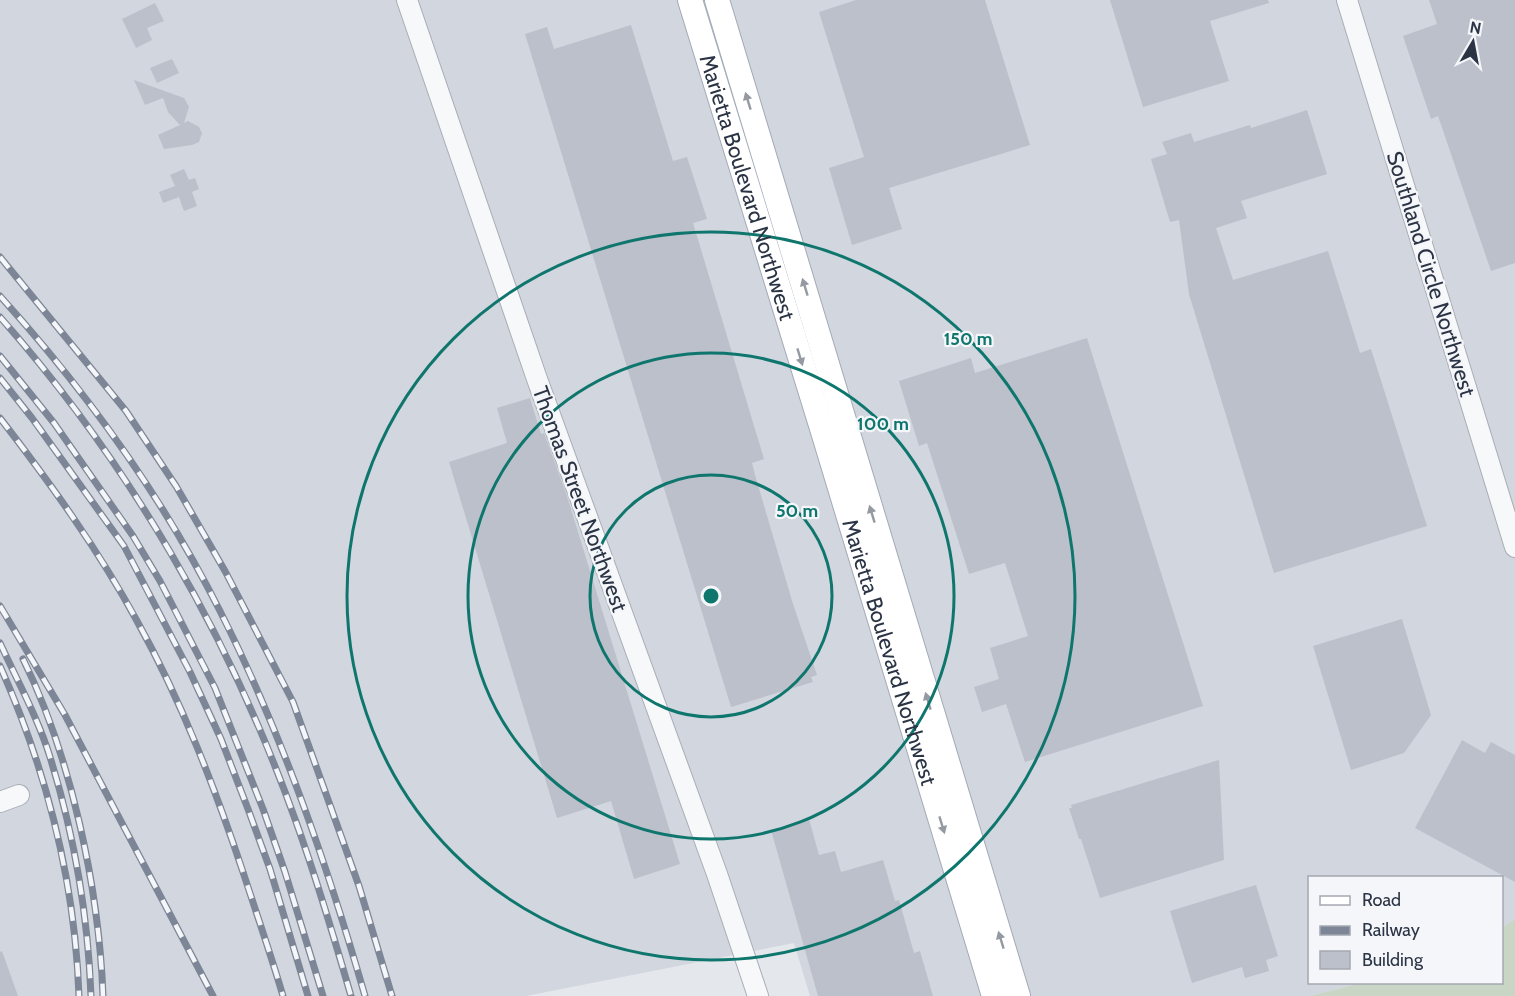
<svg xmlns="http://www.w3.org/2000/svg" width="1515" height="996" viewBox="0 0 1515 996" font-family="Cabin,sans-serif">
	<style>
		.built { fill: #d2d6de }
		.green { fill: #c9d6c5 }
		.building { fill: #bbc0ca }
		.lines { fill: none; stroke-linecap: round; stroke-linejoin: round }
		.minor-casing { stroke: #a9aeb7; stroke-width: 22 }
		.major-casing { stroke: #a3abb8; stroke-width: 26 }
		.minor { stroke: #f7f8fa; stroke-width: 20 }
		.major { stroke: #fff; stroke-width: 24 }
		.rail-casing { stroke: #7d8696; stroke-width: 7 }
		.rail { stroke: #f4f6f9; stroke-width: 4.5; stroke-dasharray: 14; stroke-linecap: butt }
		.oneway { fill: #959aa2 }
		.ring { fill: none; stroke: #0f766e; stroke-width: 3 }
		.labels { text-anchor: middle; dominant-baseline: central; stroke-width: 4.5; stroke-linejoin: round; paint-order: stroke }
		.street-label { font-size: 22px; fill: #2b3445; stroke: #f4f6f9 }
		.centre { fill: #0f766e; stroke: #f4f6f9; stroke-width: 3 }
		.ring-label { font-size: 18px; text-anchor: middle; font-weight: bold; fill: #0f766e; stroke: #f4f6f9; stroke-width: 4.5; stroke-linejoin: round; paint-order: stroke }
	</style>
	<rect width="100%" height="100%" fill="#e4e7ec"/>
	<path class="built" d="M 0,0 L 1515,0 L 1515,919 L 1502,928 L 1502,878 L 1310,878 L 1310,982 L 1361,983 L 1310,996 L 810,996 L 794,943 L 526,996 L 0,996 Z"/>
	<path class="green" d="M 1515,919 L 1515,996 L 1310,996 L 1361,983 L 1502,982 L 1502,928 Z"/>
	<g class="building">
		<path d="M 856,0 L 985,0 L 1030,145 L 889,188 L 902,229 L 852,245 L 829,168 L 864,157 L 819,12 Z"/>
		<path d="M 1110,0 L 1268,0 L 1269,3 L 1210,21 L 1229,81 L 1143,107 Z"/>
		<path d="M 1429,0 L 1515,0 L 1515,263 L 1491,271 L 1438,116 L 1431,119 L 1403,36 L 1437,24 Z"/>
		<path d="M 155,3 L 164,21 L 147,28 L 152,40 L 136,48 L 122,19 Z"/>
		<path d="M 631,25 L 673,161 L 687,157 L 707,219 L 693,223 L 764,459 L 752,463 L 755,475 L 793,604 L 817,675 L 811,677 L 813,682 L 731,707 L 525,34 L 547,27 L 554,49 Z"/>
		<path d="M 172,59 L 179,73 L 157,83 L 150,68 Z"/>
		<path d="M 134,80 L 184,98 L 189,107 L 184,123 L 188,121 L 199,127 L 202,133 L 199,142 L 192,145 L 164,149 L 158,135 L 180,125 L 168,112 L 163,98 L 145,105 Z"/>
		<path d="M 1307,110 L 1327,174 L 1241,201 L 1247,218 L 1216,228 L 1233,280 L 1328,251 L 1360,353 L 1371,349 L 1427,526 L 1274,573 L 1189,294 L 1179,220 L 1170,222 L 1151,159 L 1167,154 L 1162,142 L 1191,133 L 1194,142 L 1250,125 L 1251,128 Z"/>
		<path d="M 184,169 L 189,180 L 195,178 L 199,189 L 192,192 L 197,206 L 184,211 L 179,197 L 163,203 L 159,192 L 175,186 L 170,175 Z"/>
		<path d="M 1087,338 L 1203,706 L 1025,762 L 1006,704 L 982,712 L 974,687 L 999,679 L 990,648 L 1028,636 L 1005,563 L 969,574 L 927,443 L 919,446 L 899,381 L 971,358 L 975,373 Z"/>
		<path d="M 530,398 L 541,434 L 544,433 L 567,496 L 680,864 L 634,879 L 611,801 L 557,818 L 449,462 L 507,443 L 497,408 Z"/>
		<path d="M 1402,619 L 1431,715 L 1404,753 L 1351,770 L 1313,646 Z"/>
		<path d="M 1462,740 L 1485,753 L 1491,742 L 1515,755 L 1515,882 L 1415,828 Z"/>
		<path d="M 1219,760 L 1224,860 L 1100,898 L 1081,839 L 1079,839 L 1069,808 L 1072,808 L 1071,805 Z"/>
		<path d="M 809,819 L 819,855 L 835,851 L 841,872 L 883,860 L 895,901 L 899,900 L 914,953 L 920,951 L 933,996 L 818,996 L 771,830 Z"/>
		<path d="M 1256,885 L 1278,956 L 1266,960 L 1269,971 L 1245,978 L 1242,967 L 1192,983 L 1170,911 Z"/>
		<path d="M 2,951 L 18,996 L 0,996 L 0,952 Z"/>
	</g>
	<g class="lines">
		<defs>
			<g id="minor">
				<path d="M 407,0 L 537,379 L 717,874 L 758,996"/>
				<path d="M 1347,0 L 1515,547"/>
				<path d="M 0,802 L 19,795"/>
			</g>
			<g id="major">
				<path id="s1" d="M 690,0 L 824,435 L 994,996"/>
				<path d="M 717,0 L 1018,996"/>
			</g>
		</defs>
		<use href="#minor" class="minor-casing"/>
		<use href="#major" class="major-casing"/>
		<use href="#minor" class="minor"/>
		<use href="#major" class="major"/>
		<defs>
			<g id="rail">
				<path d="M 0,257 L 126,411 L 176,486 L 225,571 L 293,702 L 359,886 L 392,996"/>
				<path d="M 0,296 C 86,391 162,496 220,611 C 282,734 327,864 365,996"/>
				<path d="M 0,317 C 129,463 229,635 295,819 C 316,877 334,937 351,996"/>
				<path d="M 0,356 L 54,423 L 133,536 L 160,581 L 215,688 L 263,809 L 285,872 L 323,996"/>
				<path d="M 0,378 L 32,418 L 124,546 L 190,672 L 221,739 L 248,809 L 270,869 L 308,996"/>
				<path d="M 0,418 C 50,483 98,549 137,621 C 182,702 215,788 244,875 C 257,915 271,955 283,996"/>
				<path d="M 0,606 L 65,715 L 213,996"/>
				<path d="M 0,643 C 17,680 38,718 50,757 C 74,834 88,915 91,996"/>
				<path d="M 23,659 C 71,756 99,888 103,996"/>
				<path d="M 0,666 C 46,769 75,882 79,996"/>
			</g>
		</defs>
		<use href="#rail" class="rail-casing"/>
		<use href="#rail" class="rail"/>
	</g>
	<defs><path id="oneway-solid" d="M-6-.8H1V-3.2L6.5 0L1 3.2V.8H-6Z" transform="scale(1.5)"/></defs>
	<g class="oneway">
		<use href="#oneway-solid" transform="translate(748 101) rotate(-107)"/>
		<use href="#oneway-solid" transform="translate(805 287) rotate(-107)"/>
		<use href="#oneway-solid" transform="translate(800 357) rotate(73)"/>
		<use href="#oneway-solid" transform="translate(872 514) rotate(-107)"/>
		<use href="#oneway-solid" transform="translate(928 701) rotate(-107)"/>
		<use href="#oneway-solid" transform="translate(942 825) rotate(73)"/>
		<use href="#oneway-solid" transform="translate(1001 940) rotate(-107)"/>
	</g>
	<g class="ring">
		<circle cx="711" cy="596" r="121"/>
		<circle cx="711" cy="596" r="243"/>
		<circle cx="711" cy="596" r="364"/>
	</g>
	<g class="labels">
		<g class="street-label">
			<text stroke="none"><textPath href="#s1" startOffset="196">Marietta Boulevard Northwest</textPath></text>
			<text transform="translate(1431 274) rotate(73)">Southland Circle Northwest</text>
			<text transform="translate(580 499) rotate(70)">Thomas Street Northwest</text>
			<text stroke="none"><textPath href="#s1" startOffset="682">Marietta Boulevard Northwest</textPath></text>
		</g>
	</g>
	<circle cx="711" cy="596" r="9" class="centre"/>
	<g class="ring-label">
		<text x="968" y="345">150 m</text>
		<text x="883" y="430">100 m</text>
		<text x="797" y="517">50 m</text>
	</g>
	<rect x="1308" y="876" width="195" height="108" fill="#f4f6f9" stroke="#a4a8b1" stroke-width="1.5"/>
	<rect x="1320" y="896" width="30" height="9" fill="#ffffff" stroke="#a4a8b1" stroke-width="1.5"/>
	<text x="1362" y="906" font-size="18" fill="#2b3445">Road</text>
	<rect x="1320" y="926" width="30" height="9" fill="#7d8696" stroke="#a4a8b1" stroke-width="1.5"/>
	<text x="1362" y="936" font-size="18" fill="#2b3445">Railway</text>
	<rect x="1320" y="951" width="30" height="18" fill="#bbc0ca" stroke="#a4a8b1" stroke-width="1.5"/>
	<text x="1362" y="966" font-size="18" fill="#2b3445">Building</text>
	<g transform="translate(1473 42) rotate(10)" stroke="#f4f6f9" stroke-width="4.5" paint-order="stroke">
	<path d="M0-4.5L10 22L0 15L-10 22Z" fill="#2b3445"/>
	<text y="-9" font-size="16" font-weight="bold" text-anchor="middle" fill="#2b3445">N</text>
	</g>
</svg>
